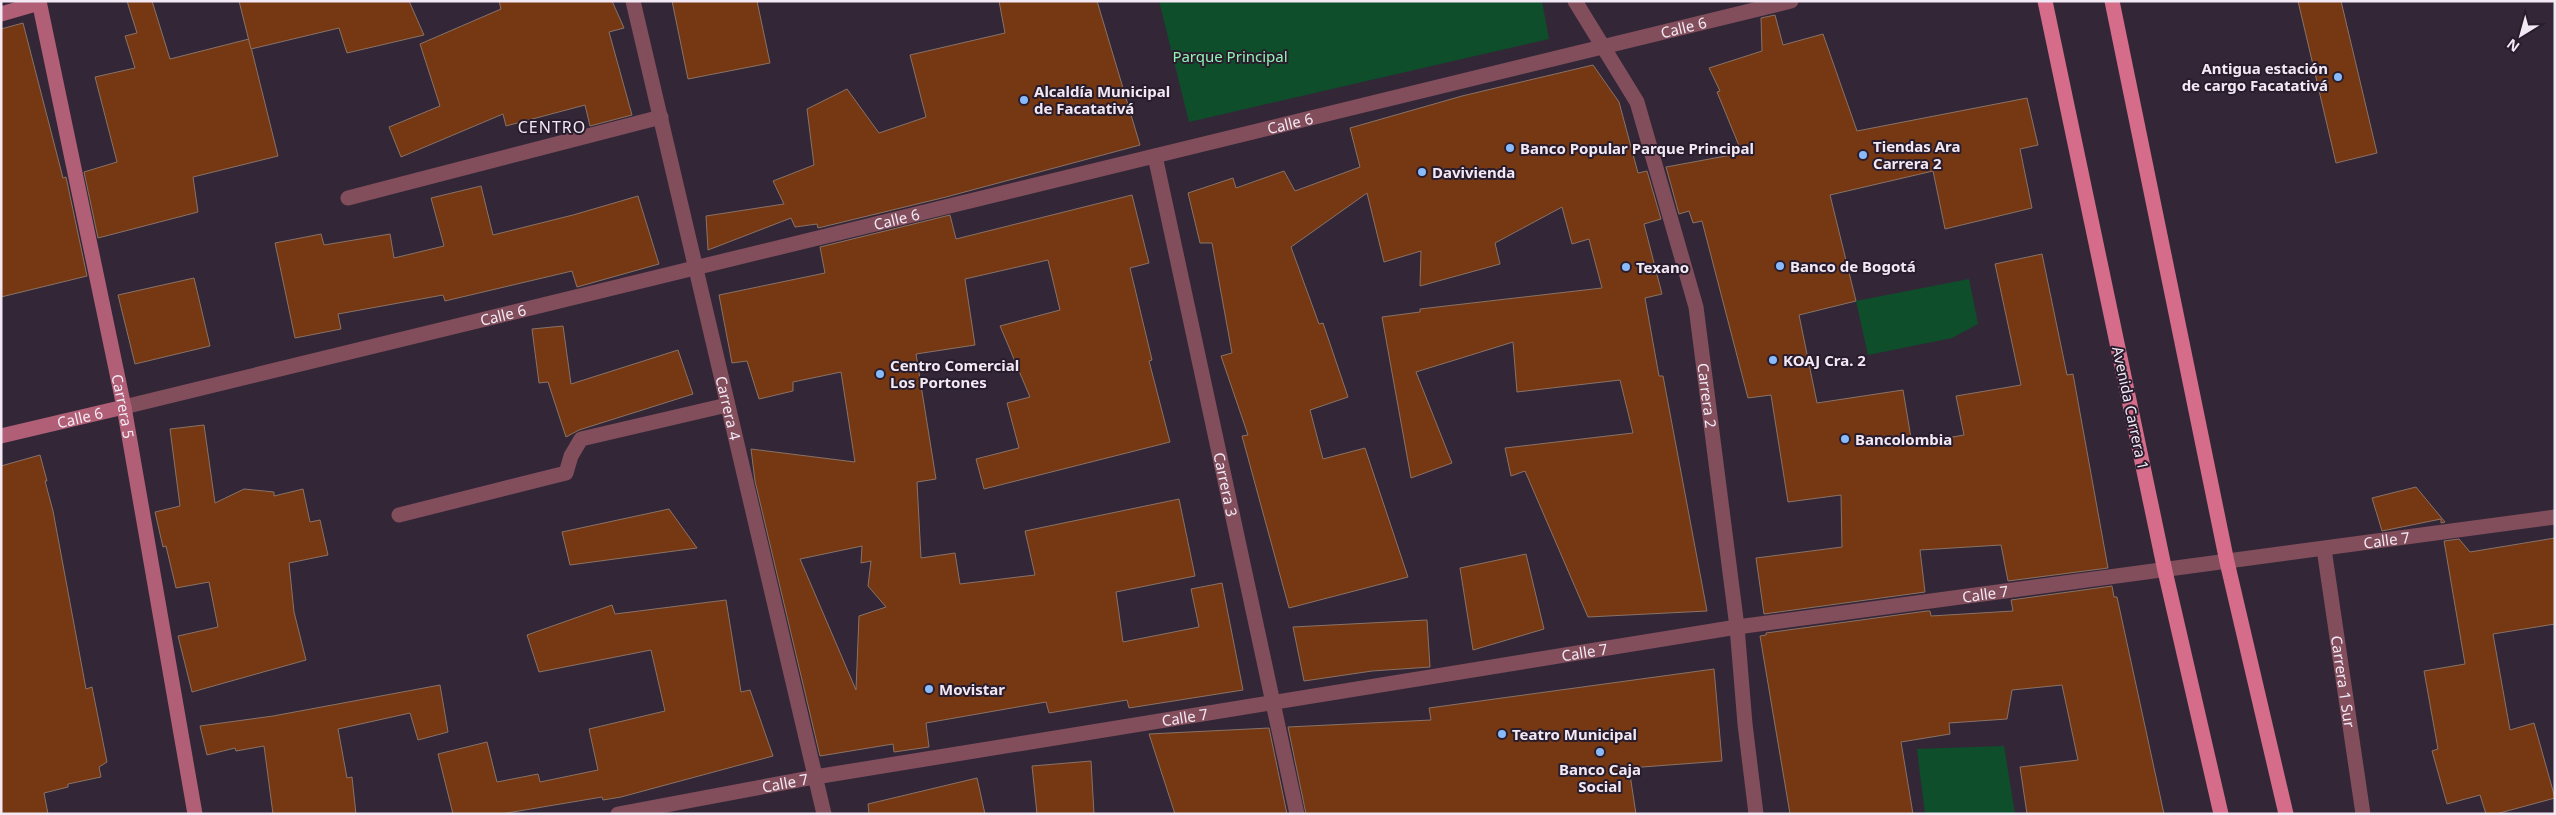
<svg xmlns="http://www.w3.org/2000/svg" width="2556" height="815" viewBox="0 0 2556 815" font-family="'Noto Sans',sans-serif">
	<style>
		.green { fill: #0e4e2b }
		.building { fill: #763813; stroke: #897266; fill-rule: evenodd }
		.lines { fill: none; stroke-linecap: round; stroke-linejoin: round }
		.lane { stroke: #824e5c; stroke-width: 15 }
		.street { stroke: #824e5c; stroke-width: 15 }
		.secondary { stroke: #b15f76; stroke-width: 15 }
		.primary { stroke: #d56c8a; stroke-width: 15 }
		.poi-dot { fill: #89bafc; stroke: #291d2d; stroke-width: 2 }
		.labels { text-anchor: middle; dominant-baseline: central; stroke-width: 4; stroke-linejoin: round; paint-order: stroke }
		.street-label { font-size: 15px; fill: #f2e9f4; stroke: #291d2d }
		.park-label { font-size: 15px; fill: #92f4b4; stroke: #291d2d }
		.poi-label { font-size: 15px; font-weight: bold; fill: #f2e9f4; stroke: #291d2d; text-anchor: start }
		.neighbourhood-label { font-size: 16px; letter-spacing: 1px; fill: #f2e9f4; stroke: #291d2d }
	</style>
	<rect width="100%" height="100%" fill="#332737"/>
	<g class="green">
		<path d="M 1159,1 L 1542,1 L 1549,39 L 1189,122 Z"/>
		<path d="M 1969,279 L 1978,324 L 1952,338 L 1868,355 L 1856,301 Z"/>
		<path d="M 2004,746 L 2015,814 L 1925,814 L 1917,749 Z"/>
	</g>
	<g class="building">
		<path d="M 127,1 L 152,1 L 170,59 L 249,39 L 278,156 L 193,177 L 198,212 L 98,238 L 84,172 L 117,162 L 95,77 L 135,68 L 125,36 L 137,33 Z"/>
		<path d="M 239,1 L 409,1 L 424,35 L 347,53 L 339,28 L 251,49 Z"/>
		<path d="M 499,1 L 612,1 L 624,28 L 609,32 L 632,115 L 590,126 L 585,105 L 506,126 L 503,114 L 401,157 L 389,127 L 440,106 L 420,44 L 501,9 Z"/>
		<path d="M 672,1 L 757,1 L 770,63 L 688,79 Z"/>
		<path d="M 999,1 L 1097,1 L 1140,145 L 946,197 L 818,228 L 817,224 L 795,227 L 791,218 L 708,250 L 706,216 L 784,204 L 773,181 L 814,165 L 807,109 L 847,89 L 879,133 L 926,117 L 910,55 L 1005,33 Z"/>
		<path d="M 2298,1 L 2341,1 L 2377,153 L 2336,163 Z"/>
		<path d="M 1775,15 L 1783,45 L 1823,34 L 1857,131 L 2027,98 L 2038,145 L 2020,149 L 2032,208 L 1945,229 L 1933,171 L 1830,195 L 1856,301 L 1799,315 L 1817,403 L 1903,390 L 1912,444 L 1964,435 L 1956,396 L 2021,385 L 1995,264 L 2042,254 L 2067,375 L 2073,374 L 2108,568 L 2008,581 L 2001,545 L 1920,550 L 1925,592 L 1764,614 L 1756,558 L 1842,547 L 1841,495 L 1788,502 L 1771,395 L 1748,398 L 1702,221 L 1693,223 L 1689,211 L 1679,214 L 1666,167 L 1742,153 L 1717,92 L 1720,91 L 1709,68 L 1762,51 L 1761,18 Z"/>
		<path d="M 23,23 L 63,178 L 66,177 L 87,276 L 1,297 L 1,29 Z"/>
		<path d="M 1593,65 L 1619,102 L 1638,173 L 1647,171 L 1661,219 L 1644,224 L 1662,294 L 1645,298 L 1659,376 L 1663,376 L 1707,611 L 1588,617 L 1525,471 L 1511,476 L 1505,448 L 1633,433 L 1620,380 L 1517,392 L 1513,342 L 1416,372 L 1452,463 L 1411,478 L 1382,317 L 1420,312 L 1420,309 L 1602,288 L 1589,239 L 1572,244 L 1562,207 L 1495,243 L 1500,264 L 1420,286 L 1421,251 L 1384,262 L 1367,193 L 1291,247 L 1319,324 L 1323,323 L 1348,397 L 1310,410 L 1323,459 L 1365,448 L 1408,577 L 1289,608 L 1242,436 L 1248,435 L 1221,356 L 1232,353 L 1212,243 L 1200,243 L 1188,193 L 1233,178 L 1236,188 L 1284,171 L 1295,191 L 1360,167 L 1350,128 L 1462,96 Z"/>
		<path d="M 481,186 L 493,235 L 573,215 L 638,196 L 659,264 L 577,287 L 572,271 L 445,301 L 443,295 L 338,314 L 341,329 L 295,338 L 275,243 L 321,234 L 324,245 L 390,234 L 394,258 L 444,246 L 431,198 Z"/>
		<path d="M 1132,195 L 1149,263 L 1130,268 L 1152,360 L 1149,361 L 1170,442 L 984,489 L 976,459 L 1019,448 L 1007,403 L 1030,397 L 1000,326 L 1060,310 L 1048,260 L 965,279 L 975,345 L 916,354 L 936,479 L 917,482 L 921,558 L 955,553 L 960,584 L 1035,575 L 1025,531 L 1179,499 L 1195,576 L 1116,592 L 1123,642 L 1199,627 L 1191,589 L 1222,583 L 1243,690 L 1129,708 L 1127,700 L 1049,713 L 1046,702 L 926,723 L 929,747 L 894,752 L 893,744 L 820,756 L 755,481 L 751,449 L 855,462 L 841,372 L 793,382 L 793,391 L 759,399 L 747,361 L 732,363 L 719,295 L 825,273 L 820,247 L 950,215 L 956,239 ZM 862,546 L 861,563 L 871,561 L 868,586 L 886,607 L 859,616 L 856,690 L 800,559 Z"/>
		<path d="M 194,278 L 210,346 L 135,364 L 118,295 Z"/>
		<path d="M 563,326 L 571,384 L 678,350 L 693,394 L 579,430 L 566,437 L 548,382 L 539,383 L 532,329 Z"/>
		<path d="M 204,425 L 215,503 L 244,489 L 274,492 L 274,496 L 303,489 L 310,522 L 320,520 L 328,555 L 289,563 L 294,612 L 306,660 L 192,692 L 178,636 L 218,627 L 209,582 L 176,588 L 166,546 L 163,547 L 155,512 L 180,506 L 170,429 Z"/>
		<path d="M 40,455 L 47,481 L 45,481 L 53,511 L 86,689 L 92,687 L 107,762 L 99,767 L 101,777 L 68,784 L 68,787 L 44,793 L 48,814 L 1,814 L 1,466 Z"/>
		<path d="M 2416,487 L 2445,522 L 2441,523 L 2441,519 L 2382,531 L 2372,498 Z"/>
		<path d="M 669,509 L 697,548 L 570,565 L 562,532 Z"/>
		<path d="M 2555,538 L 2555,624 L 2493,634 L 2510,730 L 2534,723 L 2555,798 L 2496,814 L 2486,814 L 2480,795 L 2447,804 L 2432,751 L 2438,749 L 2424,671 L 2465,664 L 2444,541 L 2459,539 L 2470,552 Z"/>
		<path d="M 1526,554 L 1544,629 L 1473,650 L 1460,568 Z"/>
		<path d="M 2112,586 L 2114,597 L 2117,597 L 2164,814 L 2027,814 L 2020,767 L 2078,760 L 2062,685 L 2012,690 L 2007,719 L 1949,723 L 1950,734 L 1901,742 L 1913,814 L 1790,814 L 1760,636 L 1766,635 L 1766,633 L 1927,611 L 1930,611 L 1931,616 L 2013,611 L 2011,600 Z"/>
		<path d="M 726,600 L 741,692 L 750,690 L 773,756 L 621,797 L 603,800 L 602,797 L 501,814 L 453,814 L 438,754 L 487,742 L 497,782 L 538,774 L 540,782 L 598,770 L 589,729 L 665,711 L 651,650 L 539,672 L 527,635 L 612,605 L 615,614 Z"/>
		<path d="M 1427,620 L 1430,667 L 1372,671 L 1304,681 L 1293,627 Z"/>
		<path d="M 1714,669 L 1722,761 L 1629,768 L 1636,814 L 1306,814 L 1288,727 L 1431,720 L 1429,708 Z"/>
		<path d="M 440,685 L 448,732 L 418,740 L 410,713 L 338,729 L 347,778 L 352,777 L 356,814 L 273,814 L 264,746 L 236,751 L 235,748 L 207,755 L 200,726 L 273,716 Z"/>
		<path d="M 1269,728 L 1287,814 L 1175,814 L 1149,734 Z"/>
		<path d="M 1091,761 L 1094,814 L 1037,814 L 1032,766 Z"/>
		<path d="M 977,778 L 985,814 L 869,814 L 868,804 Z"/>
	</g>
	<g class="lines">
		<g class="lane">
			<path d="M 348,198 L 661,117"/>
			<path d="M 399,515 L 566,473 L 571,456 L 581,439 L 727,405"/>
		</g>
		<g class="street">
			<path id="s1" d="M 633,1 L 824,814"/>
			<path id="s2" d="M 1575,1 L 1637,102 L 1696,307 L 1737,627 L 1745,724 L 1756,814"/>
			<path id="s3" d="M 1155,156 L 1297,814"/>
			<path id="s4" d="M 124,407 L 1791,1"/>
			<path id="s5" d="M 2324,549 L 2363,814"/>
			<path id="s6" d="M 618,814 L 815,777 L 1737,627 L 2555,517"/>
		</g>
		<g class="secondary">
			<path id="s7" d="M 39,1 L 124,407 L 195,814"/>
			<path d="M 1,14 L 39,3"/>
			<path id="s8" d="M 1,436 L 124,407"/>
		</g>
		<g class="primary">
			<path d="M 2045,1 L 2165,571 L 2221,814"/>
			<path d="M 2112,1 L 2227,562 L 2286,814"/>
		</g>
	</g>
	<g class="poi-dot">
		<circle cx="2338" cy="77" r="5"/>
		<circle cx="1024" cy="100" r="5"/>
		<circle cx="1510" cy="148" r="5"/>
		<circle cx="1863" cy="155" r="5"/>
		<circle cx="1422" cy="172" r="5"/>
		<circle cx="1780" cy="266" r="5"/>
		<circle cx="1626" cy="267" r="5"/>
		<circle cx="1773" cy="360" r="5"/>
		<circle cx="880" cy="374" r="5"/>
		<circle cx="1845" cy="439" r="5"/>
		<circle cx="929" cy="689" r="5"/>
		<circle cx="1502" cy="734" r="5"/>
		<circle cx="1600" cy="752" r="5"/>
	</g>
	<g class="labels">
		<g class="street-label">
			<text stroke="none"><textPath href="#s4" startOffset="1605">Calle 6</textPath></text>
			<text stroke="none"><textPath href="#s4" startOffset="1200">Calle 6</textPath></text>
			<text stroke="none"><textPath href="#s4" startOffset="795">Calle 6</textPath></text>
			<text stroke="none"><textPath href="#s4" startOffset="390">Calle 6</textPath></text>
			<text stroke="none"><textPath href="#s2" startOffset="421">Carrera 2</textPath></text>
			<text stroke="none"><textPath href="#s7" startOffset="414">Carrera 5</textPath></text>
			<text stroke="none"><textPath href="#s1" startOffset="418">Carrera 4</textPath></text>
			<text transform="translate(2131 408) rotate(78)">Avenida Carrera 1</text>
			<text stroke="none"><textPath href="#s8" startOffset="81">Calle 6</textPath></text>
			<text stroke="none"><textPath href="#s3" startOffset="336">Carrera 3</textPath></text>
			<text stroke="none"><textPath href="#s6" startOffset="1790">Calle 7</textPath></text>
			<text stroke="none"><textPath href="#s6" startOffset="1385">Calle 7</textPath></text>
			<text stroke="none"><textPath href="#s6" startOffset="980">Calle 7</textPath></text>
			<text stroke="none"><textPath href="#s5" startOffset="134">Carrera 1 Sur</textPath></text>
			<text stroke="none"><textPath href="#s6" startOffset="575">Calle 7</textPath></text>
			<text stroke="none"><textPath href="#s6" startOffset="170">Calle 7</textPath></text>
		</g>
		<g class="park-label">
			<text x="1230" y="56">Parque Principal</text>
		</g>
		<g class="poi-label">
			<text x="2328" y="68" text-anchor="end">Antigua estación<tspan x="2328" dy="17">de cargo Facatativá</tspan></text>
			<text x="1034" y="91">Alcaldía Municipal<tspan x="1034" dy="17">de Facatativá</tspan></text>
			<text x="1873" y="146">Tiendas Ara<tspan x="1873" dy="17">Carrera 2</tspan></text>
			<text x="1520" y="148">Banco Popular Parque Principal</text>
			<text x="1432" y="172">Davivienda</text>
			<text x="1790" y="266">Banco de Bogotá</text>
			<text x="1636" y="267">Texano</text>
			<text x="1783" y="360">KOAJ Cra. 2</text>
			<text x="890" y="365">Centro Comercial<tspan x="890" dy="17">Los Portones</tspan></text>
			<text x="1855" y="439">Bancolombia</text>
			<text x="939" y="689">Movistar</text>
			<text x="1512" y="734">Teatro Municipal</text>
			<text x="1600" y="769" text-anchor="middle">Banco Caja<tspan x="1600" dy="17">Social</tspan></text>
		</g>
		<g class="neighbourhood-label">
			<text x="552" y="127">CENTRO</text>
		</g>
	</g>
	<rect width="2556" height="815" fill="none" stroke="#f2e9f4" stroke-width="5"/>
	<g transform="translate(2521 35) rotate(217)" stroke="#291d2d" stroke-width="4" paint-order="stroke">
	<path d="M0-4L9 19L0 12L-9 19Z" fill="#f2e9f4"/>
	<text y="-8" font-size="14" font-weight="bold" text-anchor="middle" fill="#f2e9f4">N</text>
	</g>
</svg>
